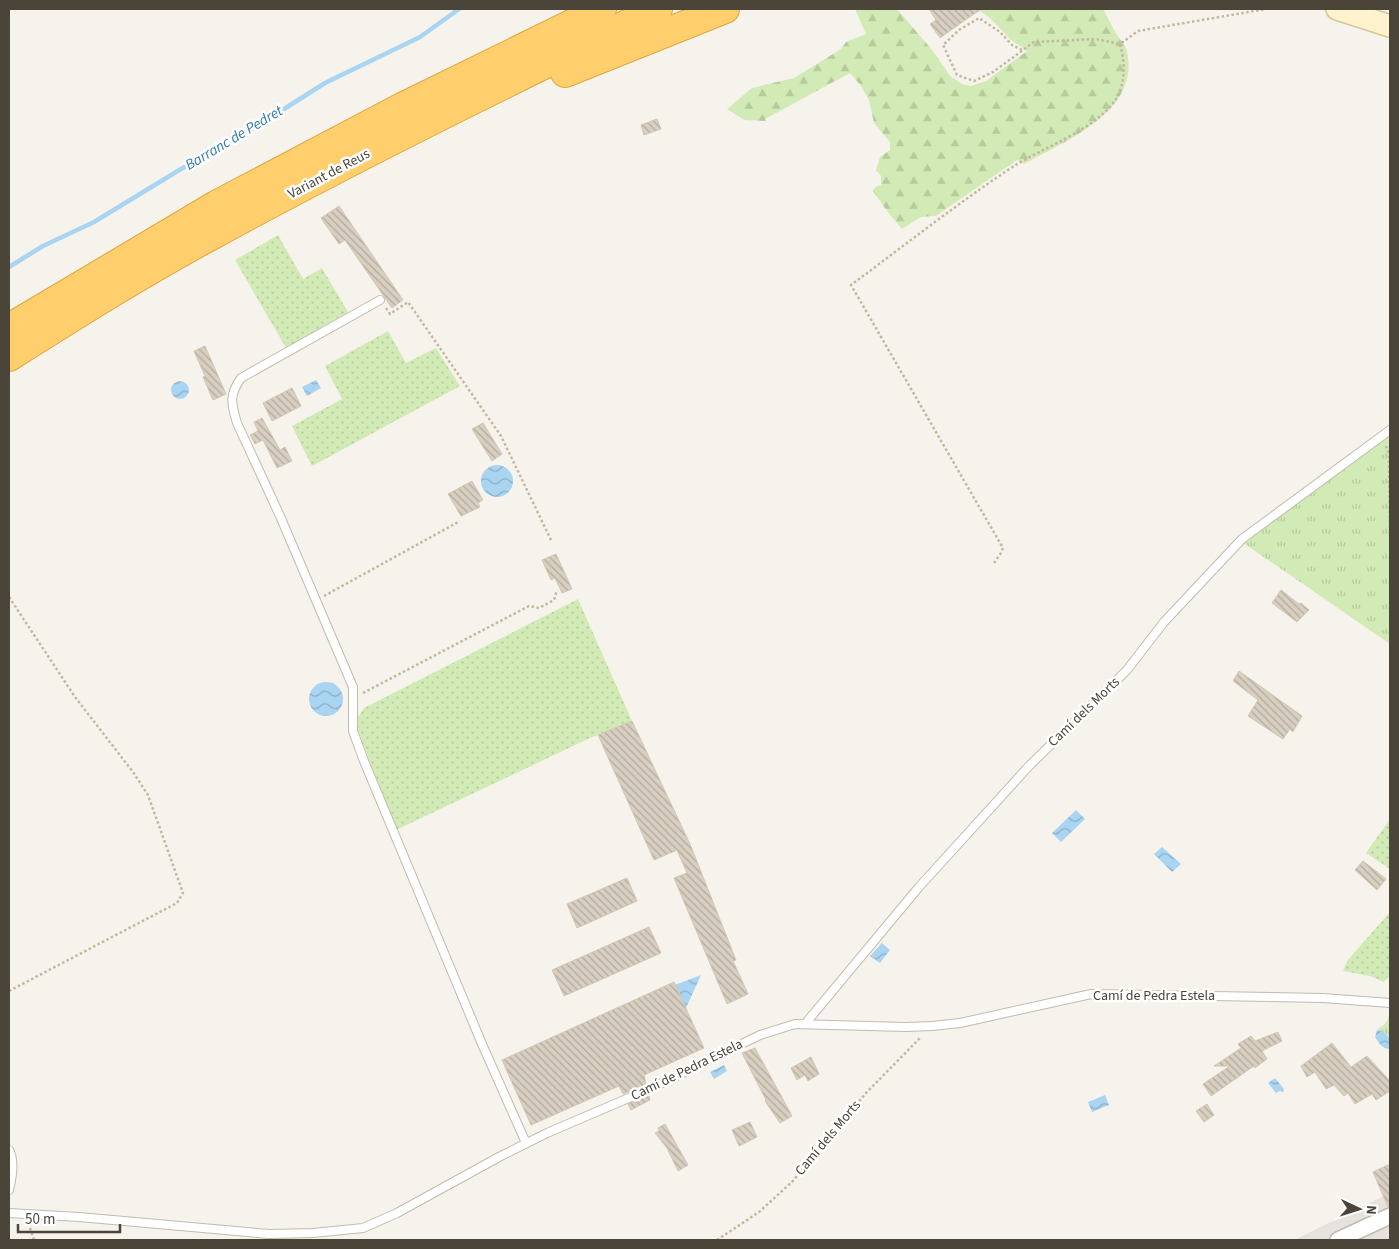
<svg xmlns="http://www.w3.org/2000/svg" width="1399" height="1249" viewBox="0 0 1399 1249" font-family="'Source Sans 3',sans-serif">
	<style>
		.industrial { fill: #e6e2dd }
		.grass { fill: url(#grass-tufts) }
		.forest { fill: url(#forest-firs) }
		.garden { fill: url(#garden-dots) }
		.water { fill: url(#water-waves) }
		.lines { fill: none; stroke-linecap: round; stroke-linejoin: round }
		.stream { stroke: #a9d4f2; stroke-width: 4.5 }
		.building { fill: url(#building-back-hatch); stroke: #d3c7b4 }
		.service-casing { stroke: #c2bbae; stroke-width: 10 }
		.minor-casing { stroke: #c2bbae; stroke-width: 18 }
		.secondary-casing { stroke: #d6c79b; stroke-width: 24 }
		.motorway-casing { stroke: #e0a43c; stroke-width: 30 }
		.path { stroke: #c4b79f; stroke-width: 2.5; stroke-dasharray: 2.5 2.5; stroke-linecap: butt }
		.service { stroke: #fff; stroke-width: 8 }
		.minor { stroke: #fff; stroke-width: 15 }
		.secondary { stroke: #fff3cd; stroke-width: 21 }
		.motorway { stroke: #ffcf6e; stroke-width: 28 }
		.labels { text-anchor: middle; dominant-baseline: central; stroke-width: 5; stroke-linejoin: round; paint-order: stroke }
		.street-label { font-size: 14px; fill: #4b4439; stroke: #fff }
		.water-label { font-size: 15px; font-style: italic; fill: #2e7ab2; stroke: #fff }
	</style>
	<defs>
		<pattern id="grass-tufts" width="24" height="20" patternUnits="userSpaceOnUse" patternTransform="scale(1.25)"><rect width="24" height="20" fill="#d2eab5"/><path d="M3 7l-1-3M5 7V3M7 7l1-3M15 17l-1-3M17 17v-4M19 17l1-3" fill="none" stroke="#b6ca9c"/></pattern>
		<pattern id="forest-firs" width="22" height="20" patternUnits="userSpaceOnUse" patternTransform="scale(1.25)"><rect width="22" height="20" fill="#d2eab5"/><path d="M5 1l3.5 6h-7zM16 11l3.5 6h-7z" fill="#b6ca9c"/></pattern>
		<pattern id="garden-dots" width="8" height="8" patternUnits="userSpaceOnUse" patternTransform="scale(1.25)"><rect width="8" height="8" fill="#d2eab5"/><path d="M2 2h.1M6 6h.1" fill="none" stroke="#b6ca9c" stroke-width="1.8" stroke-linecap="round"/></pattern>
		<pattern id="water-waves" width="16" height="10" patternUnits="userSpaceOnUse" patternTransform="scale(1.25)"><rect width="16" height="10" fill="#a9d4f2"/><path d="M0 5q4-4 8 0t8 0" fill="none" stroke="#8caec5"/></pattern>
		<pattern id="building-back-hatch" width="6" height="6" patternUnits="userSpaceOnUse" patternTransform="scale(1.25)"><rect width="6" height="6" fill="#d8cfc1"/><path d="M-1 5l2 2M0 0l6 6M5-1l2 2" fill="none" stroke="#b1aa9e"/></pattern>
	</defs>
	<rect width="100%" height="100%" fill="#f6f3ec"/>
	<path class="industrial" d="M 1390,1193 L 1390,1240 L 1294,1240 Z"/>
	<g class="grass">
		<path d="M 1390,434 L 1390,644 L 1242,542 L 1267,526 Z"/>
		<path d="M 1390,1011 L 1390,1039 L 1383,1031 L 1377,1029 C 1386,1025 1388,1021 1390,1011 Z"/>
	</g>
	<path class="forest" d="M 855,9 L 897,9 L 933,51 L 950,76 L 962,84 L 971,86 L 986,81 L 1027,51 C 1022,46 1015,44 1010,39 C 1000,29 993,19 980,11 L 972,15 L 968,9 L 1103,9 C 1109,19 1113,30 1120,39 C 1122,42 1125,45 1126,48 C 1144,110 1065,141 1024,164 L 1017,160 L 936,216 L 921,217 L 902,229 L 887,211 L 873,191 L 875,187 L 881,185 L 881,176 L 876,170 L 880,157 L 890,150 L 890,142 L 874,123 L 869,100 L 861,86 L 850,73 L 765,119 L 766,121 L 744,120 L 727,109 L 752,88 L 794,78 L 841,49 L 846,42 L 866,34 Z"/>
	<g class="garden">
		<path d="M 278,235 L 303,279 L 322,268 L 348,312 L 286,348 L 235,260 Z"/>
		<path d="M 388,331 L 406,363 L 436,348 L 460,386 L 312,466 L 292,426 L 342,399 L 325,366 Z"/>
		<path d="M 578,599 L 632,721 L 590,738 L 396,830 L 355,722 L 364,708 Z"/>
		<path d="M 1390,819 L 1390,869 L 1366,853 Z"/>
		<path d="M 1390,912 L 1390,975 L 1384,982 L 1370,976 L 1343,971 L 1347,961 Z"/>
	</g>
	<g class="water">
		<path d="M 316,380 L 321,388 L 307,396 L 302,387 Z"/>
		<circle cx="180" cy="390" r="9"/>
		<circle cx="497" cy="481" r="16"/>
		<circle cx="326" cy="699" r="17"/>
		<path d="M 1076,810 L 1085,819 L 1061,842 L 1052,833 Z"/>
		<path d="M 1162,847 L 1181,864 L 1172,872 L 1154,854 Z"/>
		<path d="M 882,943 L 890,950 L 880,963 L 870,956 Z"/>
		<path d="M 701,975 L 686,1008 L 675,985 Z"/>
		<path d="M 1377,1030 L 1383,1031 L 1390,1039 L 1390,1049 C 1382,1049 1379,1043 1375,1037 Z"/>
		<path d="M 724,1065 L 727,1071 L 714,1079 L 710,1072 Z"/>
		<path d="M 1275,1078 L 1284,1089 L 1283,1092 L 1280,1091 L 1276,1093 L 1268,1083 Z"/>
		<path d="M 1105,1095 L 1109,1105 L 1092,1112 L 1088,1102 Z"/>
	</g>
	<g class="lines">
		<path class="stream" d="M 9,267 L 43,246 L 94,222 L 181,169 L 235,140 L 325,83 L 420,37 L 459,9"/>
	</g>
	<g class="building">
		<path d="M 929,9 L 981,9 L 940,38 L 930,24 L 936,20 Z"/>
		<path d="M 657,119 L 661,129 L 644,135 L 641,125 Z"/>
		<path d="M 339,206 L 403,300 L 392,308 L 345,240 L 339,244 L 321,218 Z"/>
		<path d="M 205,346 L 226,394 L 213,400 L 203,377 L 205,376 L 194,351 Z"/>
		<path d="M 292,388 L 301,406 L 272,421 L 263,403 Z"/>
		<path d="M 262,418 L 280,450 L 285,447 L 292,461 L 277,468 L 263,440 L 255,444 L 250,435 L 258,431 L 254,422 Z"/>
		<path d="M 483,423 L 502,454 L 492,461 L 472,429 Z"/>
		<path d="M 472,481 L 483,500 L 478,503 L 480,507 L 461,516 L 448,494 Z"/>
		<path d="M 556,554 L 572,589 L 562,593 L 555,578 L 551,580 L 542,560 Z"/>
		<path d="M 1281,590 L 1299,604 L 1301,603 L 1309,610 L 1297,622 L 1272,603 Z"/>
		<path d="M 1239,671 L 1302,716 L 1293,732 L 1290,729 L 1283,739 L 1248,716 L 1258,700 L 1233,681 Z"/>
		<path d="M 632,721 L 690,844 L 736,960 L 733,961 L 748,994 L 727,1004 L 674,878 L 687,873 L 677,850 L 654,860 L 598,735 Z"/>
		<path d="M 1363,861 L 1386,879 L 1377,890 L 1355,870 Z"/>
		<path d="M 627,878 L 637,901 L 577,928 L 567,904 Z"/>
		<path d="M 649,927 L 661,953 L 564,996 L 552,970 Z"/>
		<path d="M 674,982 L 704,1048 L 644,1075 L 646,1084 L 623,1094 L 619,1086 L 531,1125 L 502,1060 Z"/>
		<path d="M 1278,1032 L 1282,1041 L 1262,1051 L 1267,1059 L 1255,1068 L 1254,1066 L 1211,1096 L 1203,1084 L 1230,1066 L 1214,1066 L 1241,1048 L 1238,1044 L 1251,1036 L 1255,1041 Z"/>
		<path d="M 1332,1043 L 1351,1067 L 1367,1056 L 1390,1081 L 1390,1091 L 1376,1100 L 1372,1094 L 1355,1104 L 1348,1093 L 1344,1096 L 1334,1085 L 1326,1089 L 1315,1072 L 1307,1077 L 1301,1066 Z"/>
		<path d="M 755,1048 L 792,1116 L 780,1123 L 765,1101 L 766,1100 L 742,1053 Z"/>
		<path d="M 811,1057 L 819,1074 L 808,1081 L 805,1075 L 797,1080 L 791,1068 Z"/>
		<path d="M 649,1095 L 650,1100 L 631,1110 L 628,1104 Z"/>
		<path d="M 1207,1104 L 1214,1115 L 1204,1122 L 1196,1111 Z"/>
		<path d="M 750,1122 L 757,1137 L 739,1146 L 732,1130 Z"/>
		<path d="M 665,1124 L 688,1165 L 678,1171 L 667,1148 L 655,1133 L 659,1131 L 658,1128 Z"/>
		<path d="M 1390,1164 L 1390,1207 L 1388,1207 L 1373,1172 Z"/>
	</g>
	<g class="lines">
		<defs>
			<g id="service">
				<path d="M 380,300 L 241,378 C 229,395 231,403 237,423 L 280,516 L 353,687 L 353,731 L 364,761 L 482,1044 L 526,1143"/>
				<path d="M 805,1024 L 919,887 L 1029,766 L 1127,670 L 1164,622 L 1242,539 L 1390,430"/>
				<path d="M 9,1150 C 15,1161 12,1178 9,1190"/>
				<path d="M 9,1213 L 79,1217 L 269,1234 L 313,1233 L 363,1228 L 397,1213 L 499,1157 L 547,1133 L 652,1088 L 760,1035 L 795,1024 L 905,1027 L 932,1026 L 960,1023 L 1091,994 L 1323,998 L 1390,1003"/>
			</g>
			<path id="minor" d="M 1338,1240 L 1390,1216"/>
			<path id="secondary" d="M 1337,9 L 1390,26"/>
			<g id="motorway">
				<path d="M 565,73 L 725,9"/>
				<path d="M 9,328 L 216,205 L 402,107 L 602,9"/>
				<path d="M 9,357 C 74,316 139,275 207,238 C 355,157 506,83 658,9"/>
			</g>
		</defs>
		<use href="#service" class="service-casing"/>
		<use href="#minor" class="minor-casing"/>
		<use href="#secondary" class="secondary-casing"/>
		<use href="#motorway" class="motorway-casing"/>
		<g class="path">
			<path d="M 1022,50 L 1012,45 L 1000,32 L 979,18 L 959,30 L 943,45 L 957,75 L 974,81 L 993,72 L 1034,42 L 1096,39 L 1120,44"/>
			<path d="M 386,308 L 390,314 L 408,302 L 501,436 L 552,542"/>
			<path d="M 1386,446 L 1389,454 L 1390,537"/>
			<path d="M 994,563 L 1001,553 L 1003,548 L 851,285 C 905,245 958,203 1014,166 C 1044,147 1097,129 1116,99 C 1126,82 1125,62 1120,44 L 1138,31 L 1266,9"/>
			<path d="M 324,596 L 460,521"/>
			<path d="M 9,597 L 75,697 L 133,772 L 148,795 L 183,893 L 177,903 L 9,991"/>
			<path d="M 363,693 L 529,606 L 539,608 L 554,600 L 557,590"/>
			<path d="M 30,1223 L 30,1228 L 34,1240"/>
			<path d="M 717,1240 L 759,1212 L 792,1182 L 866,1093 L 920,1038"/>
		</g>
		<use href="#service" class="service"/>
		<use href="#minor" class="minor"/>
		<use href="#secondary" class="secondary"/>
		<use href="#motorway" class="motorway"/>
	</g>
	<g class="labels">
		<g class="street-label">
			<text transform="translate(329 174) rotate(-28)">Variant de Reus</text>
			<text transform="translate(1084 712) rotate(-44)">Camí dels Morts</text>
			<text x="1154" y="996">Camí de Pedra Estela</text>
			<text transform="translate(687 1070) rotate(-26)">Camí de Pedra Estela</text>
			<text transform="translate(828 1138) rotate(-50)">Camí dels Morts</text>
		</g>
		<g class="water-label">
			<text transform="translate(234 138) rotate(-31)">Barranc de Pedret</text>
		</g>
	</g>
	<rect width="1399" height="1249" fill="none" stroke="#4b4439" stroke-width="20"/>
	<g transform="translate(1359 1209) rotate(94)" stroke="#ffffff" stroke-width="4" paint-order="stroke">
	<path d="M0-4L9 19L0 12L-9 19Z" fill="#4b4439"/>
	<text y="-8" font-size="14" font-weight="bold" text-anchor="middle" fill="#4b4439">N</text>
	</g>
	<path d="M18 1224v8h102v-8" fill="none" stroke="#4b4439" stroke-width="2.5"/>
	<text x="25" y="1224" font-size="15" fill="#4b4439" stroke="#ffffff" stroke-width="4" paint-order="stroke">50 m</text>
</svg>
